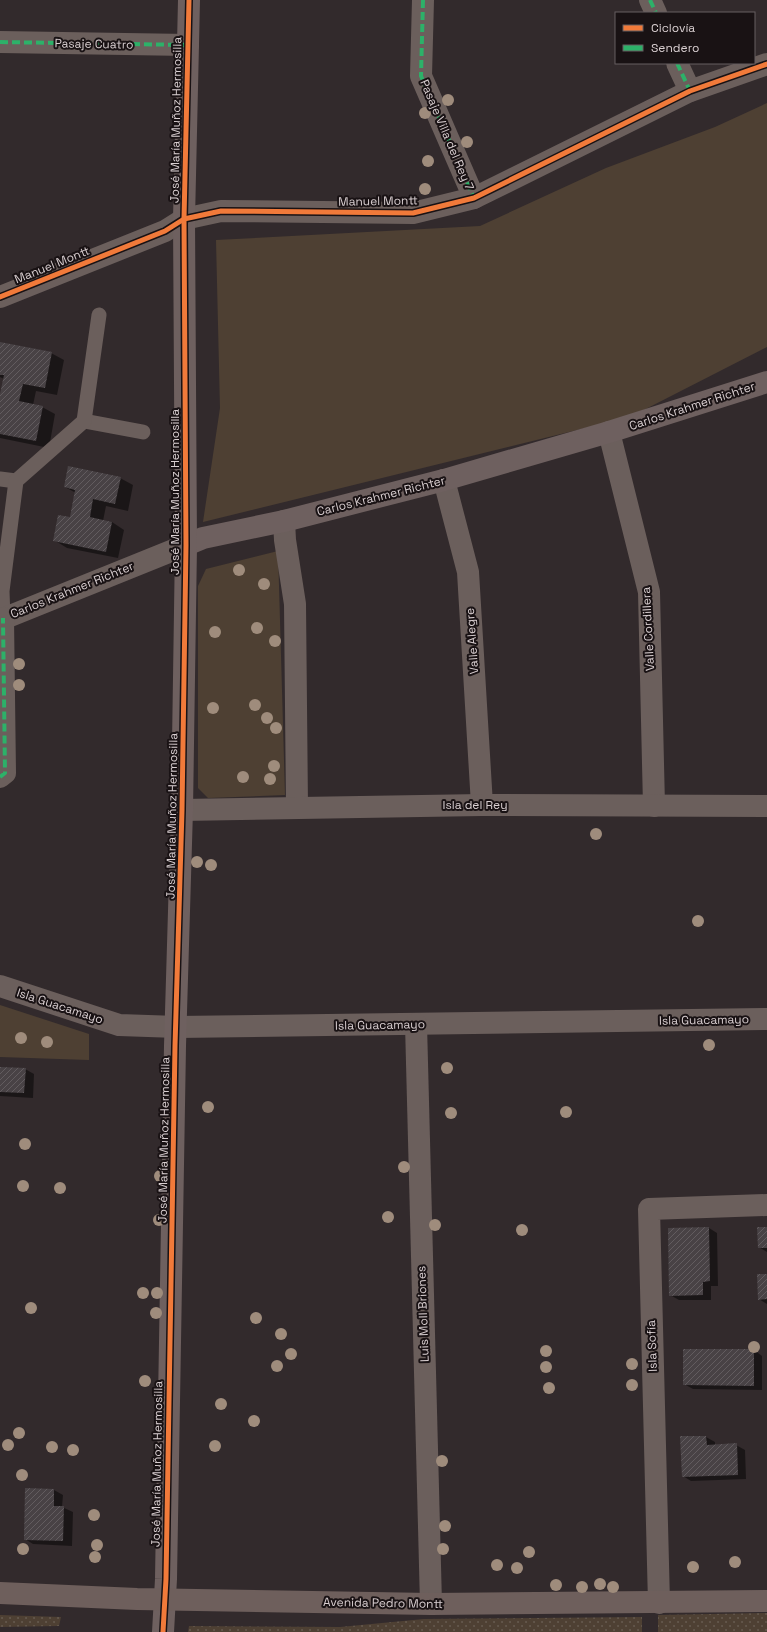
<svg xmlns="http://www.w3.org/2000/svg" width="767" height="1632" viewBox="0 0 767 1632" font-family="'Space Grotesk',sans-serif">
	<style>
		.grass { fill: url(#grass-dots) }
		.park { fill: #4e4033 }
		.shadow { fill: #0007 }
		.building { fill: url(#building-hatch) }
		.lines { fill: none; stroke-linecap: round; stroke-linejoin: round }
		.lane { stroke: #6b5f5c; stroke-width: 15 }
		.street { stroke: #6b5f5c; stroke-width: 22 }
		.secondary { stroke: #6e605f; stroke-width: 22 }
		.primary { stroke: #6e5f5c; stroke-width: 22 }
		.quiet { stroke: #2db169; stroke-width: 4; stroke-dasharray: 8 4; stroke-linecap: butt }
		.cycleway-casing { stroke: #191214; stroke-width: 8 }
		.cycleway { stroke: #f17a3a; stroke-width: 5 }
		.tree { fill: #9f8c7c }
		.labels { text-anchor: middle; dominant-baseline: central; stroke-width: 4; stroke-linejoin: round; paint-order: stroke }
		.street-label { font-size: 12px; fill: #d9cfd1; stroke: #191214 }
	</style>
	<defs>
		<pattern id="grass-dots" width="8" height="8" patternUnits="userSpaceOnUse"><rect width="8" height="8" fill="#4e4033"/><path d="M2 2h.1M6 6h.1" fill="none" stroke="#675b50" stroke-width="1.8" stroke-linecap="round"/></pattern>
		<pattern id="building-hatch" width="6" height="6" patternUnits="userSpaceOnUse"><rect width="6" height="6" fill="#484245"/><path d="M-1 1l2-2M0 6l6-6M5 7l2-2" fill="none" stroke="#625c5f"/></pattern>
	</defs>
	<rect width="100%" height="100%" fill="#322a2c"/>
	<g class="grass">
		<path d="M 767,1613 L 767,1632 L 658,1632 L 658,1615 Z"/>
		<path d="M 0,1615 L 61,1617 L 59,1626 L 0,1627 Z"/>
		<path d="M 642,1617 L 642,1632 L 188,1632 L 189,1626 L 340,1627 L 424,1619 Z"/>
	</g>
	<g class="park">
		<path d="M 767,103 L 767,347 L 630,417 L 203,522 L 220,408 L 216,240 L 480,226 L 606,168 L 715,127 Z"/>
		<path d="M 278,551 L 285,795 L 208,798 L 198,788 L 198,586 L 206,569 Z"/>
		<path d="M 0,1005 L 89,1034 L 89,1060 L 0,1057 Z"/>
	</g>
	<g class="shadow">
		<path d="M 0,343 L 51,353 L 64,360 L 57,395 L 36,391 L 33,405 L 42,407 L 55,414 L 49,448 L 0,438 L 0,399 L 4,379 L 0,377 Z"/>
		<path d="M 120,478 L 133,485 L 128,511 L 106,506 L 103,521 L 112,522 L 124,530 L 118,558 L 67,548 L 54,540 L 71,519 L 76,493 L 65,487 Z"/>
		<path d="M 0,1068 L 25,1069 L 34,1074 L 33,1098 L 0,1096 Z"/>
		<path d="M 709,1228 L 717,1233 L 718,1286 L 711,1286 L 711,1300 L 679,1300 L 670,1295 Z"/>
		<path d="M 767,1228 L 767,1252 L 759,1247 Z"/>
		<path d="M 767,1275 L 767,1304 L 759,1299 Z"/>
		<path d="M 754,1350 L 762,1356 L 762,1390 L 693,1389 L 684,1384 Z"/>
		<path d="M 681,1437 L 706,1437 L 715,1442 L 715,1445 L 736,1445 L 745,1450 L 746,1479 L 691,1481 L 683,1476 Z"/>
		<path d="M 26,1489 L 54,1490 L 63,1495 L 62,1507 L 73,1512 L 72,1546 L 33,1544 L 25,1539 Z"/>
	</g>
	<g class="building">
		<path d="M 0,342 L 52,352 L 45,388 L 23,384 L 19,401 L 43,406 L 36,441 L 0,434 L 0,394 L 4,375 L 0,375 Z"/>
		<path d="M 68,466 L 121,477 L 115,504 L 93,499 L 90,517 L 112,522 L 106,552 L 53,541 L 58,515 L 70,517 L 75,490 L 64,487 Z"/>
		<path d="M 0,1067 L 26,1068 L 24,1093 L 0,1092 Z"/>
		<path d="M 709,1227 L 710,1281 L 703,1282 L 703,1295 L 669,1296 L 668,1228 Z"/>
		<path d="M 757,1227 L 767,1227 L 767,1248 L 758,1248 Z"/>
		<path d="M 757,1274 L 767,1274 L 767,1299 L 758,1300 Z"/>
		<path d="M 683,1349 L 754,1349 L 754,1386 L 683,1385 Z"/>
		<path d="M 680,1436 L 706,1436 L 707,1445 L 737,1443 L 738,1475 L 682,1477 Z"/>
		<path d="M 25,1488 L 54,1489 L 54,1506 L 64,1506 L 63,1541 L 24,1540 Z"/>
	</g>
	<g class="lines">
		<g class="lane">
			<path d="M 84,421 L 143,432"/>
			<path d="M 0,479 L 16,481"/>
			<path d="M 3,618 L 2,591 L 16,481 L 84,421 L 99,315"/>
		</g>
		<g class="street">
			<path d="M 423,0 L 421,76 L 474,198"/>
			<path d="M 650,0 L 656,13"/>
			<path d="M 0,42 L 188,45"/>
			<path d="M 677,63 L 690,91"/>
			<path d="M 0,297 L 165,231 L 184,219 L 221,211 L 413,213 L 474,198 L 690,91 L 767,64"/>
			<path d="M 609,432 L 649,592 L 654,806"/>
			<path d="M 444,480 L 468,572 L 482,805"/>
			<path d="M 284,521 L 285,540 L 295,604 L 297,807"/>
			<path d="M 0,620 L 186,545"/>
			<path d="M 0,777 L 5,773 L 3,618"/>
			<path d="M 182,810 L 482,805 L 767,806"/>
			<path d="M 0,986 L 119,1025 L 177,1027 L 767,1019"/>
			<path d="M 416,1024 L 431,1604"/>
			<path d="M 659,1603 L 649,1209 L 767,1205"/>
		</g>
		<g class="secondary">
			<path d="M 186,545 L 203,538 L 284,521 L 444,480 L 609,432 L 767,382"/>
			<path d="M 163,1632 L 166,1579 L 175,1046 L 182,810 L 186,545 L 184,219 L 189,0"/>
		</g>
		<path class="primary" d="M 0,1593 L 137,1599 L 431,1604 L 767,1601"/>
		<g class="quiet">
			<path d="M 423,0 L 421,76 L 474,198"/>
			<path d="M 650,0 L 656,13"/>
			<path d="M 0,42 L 188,45"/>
			<path d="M 677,63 L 690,91"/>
			<path d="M 0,777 L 5,773 L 3,618"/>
		</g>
		<defs>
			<g id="cycleway">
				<path d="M 0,297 L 165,231 L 184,219 L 221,211 L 413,213 L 474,198 L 690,91 L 767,64"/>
				<path d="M 163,1632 L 166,1579 L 175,1046 L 182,810 L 186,545 L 184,219 L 189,0"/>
			</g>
		</defs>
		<use href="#cycleway" class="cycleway-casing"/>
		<use href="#cycleway" class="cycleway"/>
	</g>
	<g class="tree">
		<circle cx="448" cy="100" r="6"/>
		<circle cx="425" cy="113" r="6"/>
		<circle cx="467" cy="142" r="6"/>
		<circle cx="428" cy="161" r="6"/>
		<circle cx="425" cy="189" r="6"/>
		<circle cx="239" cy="570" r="6"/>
		<circle cx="264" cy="584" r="6"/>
		<circle cx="257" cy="628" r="6"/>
		<circle cx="215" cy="632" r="6"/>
		<circle cx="275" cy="641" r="6"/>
		<circle cx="19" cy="664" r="6"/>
		<circle cx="19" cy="685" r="6"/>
		<circle cx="255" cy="705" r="6"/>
		<circle cx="213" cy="708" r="6"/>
		<circle cx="267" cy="718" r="6"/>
		<circle cx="276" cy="728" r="6"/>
		<circle cx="274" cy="766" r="6"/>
		<circle cx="243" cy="777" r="6"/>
		<circle cx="270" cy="779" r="6"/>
		<circle cx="596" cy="834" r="6"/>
		<circle cx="197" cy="862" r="6"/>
		<circle cx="211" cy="865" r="6"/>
		<circle cx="698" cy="921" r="6"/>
		<circle cx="21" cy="1038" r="6"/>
		<circle cx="47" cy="1042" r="6"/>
		<circle cx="709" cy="1045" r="6"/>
		<circle cx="447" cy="1068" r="6"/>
		<circle cx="208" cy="1107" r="6"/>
		<circle cx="566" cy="1112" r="6"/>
		<circle cx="451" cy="1113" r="6"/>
		<circle cx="25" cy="1144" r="6"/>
		<circle cx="404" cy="1167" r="6"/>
		<circle cx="160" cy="1176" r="6"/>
		<circle cx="23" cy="1186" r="6"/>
		<circle cx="60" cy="1188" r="6"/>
		<circle cx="388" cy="1217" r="6"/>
		<circle cx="159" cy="1220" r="6"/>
		<circle cx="435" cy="1225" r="6"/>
		<circle cx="522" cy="1230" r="6"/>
		<circle cx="143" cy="1293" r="6"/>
		<circle cx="157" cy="1293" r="6"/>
		<circle cx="31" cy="1308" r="6"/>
		<circle cx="156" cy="1313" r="6"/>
		<circle cx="256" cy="1318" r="6"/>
		<circle cx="281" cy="1334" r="6"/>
		<circle cx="754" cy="1347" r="6"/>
		<circle cx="546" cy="1351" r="6"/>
		<circle cx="291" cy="1354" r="6"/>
		<circle cx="632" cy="1364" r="6"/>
		<circle cx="277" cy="1366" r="6"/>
		<circle cx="546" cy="1367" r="6"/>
		<circle cx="145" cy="1381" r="6"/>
		<circle cx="632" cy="1385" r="6"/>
		<circle cx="549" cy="1388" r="6"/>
		<circle cx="221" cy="1404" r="6"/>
		<circle cx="254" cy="1421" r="6"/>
		<circle cx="19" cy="1433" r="6"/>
		<circle cx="8" cy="1445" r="6"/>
		<circle cx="215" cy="1446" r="6"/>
		<circle cx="52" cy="1447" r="6"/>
		<circle cx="73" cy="1450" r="6"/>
		<circle cx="442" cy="1461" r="6"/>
		<circle cx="22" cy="1475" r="6"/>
		<circle cx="94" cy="1515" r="6"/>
		<circle cx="445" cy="1526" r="6"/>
		<circle cx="97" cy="1545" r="6"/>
		<circle cx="23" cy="1549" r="6"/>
		<circle cx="443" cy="1549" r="6"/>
		<circle cx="529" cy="1552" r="6"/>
		<circle cx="95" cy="1557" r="6"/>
		<circle cx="735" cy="1562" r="6"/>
		<circle cx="497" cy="1565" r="6"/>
		<circle cx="693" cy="1567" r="6"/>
		<circle cx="517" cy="1568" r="6"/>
		<circle cx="600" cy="1584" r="6"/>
		<circle cx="556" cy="1585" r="6"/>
		<circle cx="582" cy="1587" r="6"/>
		<circle cx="613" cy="1587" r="6"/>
	</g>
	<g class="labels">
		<g class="street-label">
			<text transform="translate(94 44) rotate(1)">Pasaje Cuatro</text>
			<text transform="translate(176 120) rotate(-89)">José María Muñoz Hermosilla</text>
			<text transform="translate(447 135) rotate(67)">Pasaje Villa del Rey 7</text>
			<text transform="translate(378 201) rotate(-1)">Manuel Montt</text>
			<text transform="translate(52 265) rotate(-22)">Manuel Montt</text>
			<text transform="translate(692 406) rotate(-18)">Carlos Krahmer Richter</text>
			<text transform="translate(175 492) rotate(-90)">José María Muñoz Hermosilla</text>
			<text transform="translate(381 496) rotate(-14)">Carlos Krahmer Richter</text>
			<text transform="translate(72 590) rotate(-22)">Carlos Krahmer Richter</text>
			<text transform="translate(648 629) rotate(-93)">Valle Cordillera</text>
			<text transform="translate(472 641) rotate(-94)">Valle Alegre</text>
			<text x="475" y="805">Isla del Rey</text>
			<text transform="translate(172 816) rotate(-89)">José María Muñoz Hermosilla</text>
			<text transform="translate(60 1006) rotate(18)">Isla Guacamayo</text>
			<text transform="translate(704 1020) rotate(-1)">Isla Guacamayo</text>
			<text transform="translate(380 1025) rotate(-1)">Isla Guacamayo</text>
			<text transform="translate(164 1140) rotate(-89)">José María Muñoz Hermosilla</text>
			<text transform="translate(423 1314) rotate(-92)">Luis Moll Briones</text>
			<text transform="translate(652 1346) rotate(-92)">Isla Sofía</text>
			<text transform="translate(157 1464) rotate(-89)">José María Muñoz Hermosilla</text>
			<text transform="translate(383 1603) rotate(1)">Avenida Pedro Montt</text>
		</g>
	</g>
	<rect x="615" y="12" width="140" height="52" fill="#191214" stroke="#665e60"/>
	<rect x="623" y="25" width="20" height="6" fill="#f17a3a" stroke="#665e60"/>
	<text x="651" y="32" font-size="12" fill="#d9cfd1">Ciclovía</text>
	<rect x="623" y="45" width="20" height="6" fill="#2db169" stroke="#665e60"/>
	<text x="651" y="52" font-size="12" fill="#d9cfd1">Sendero</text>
</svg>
